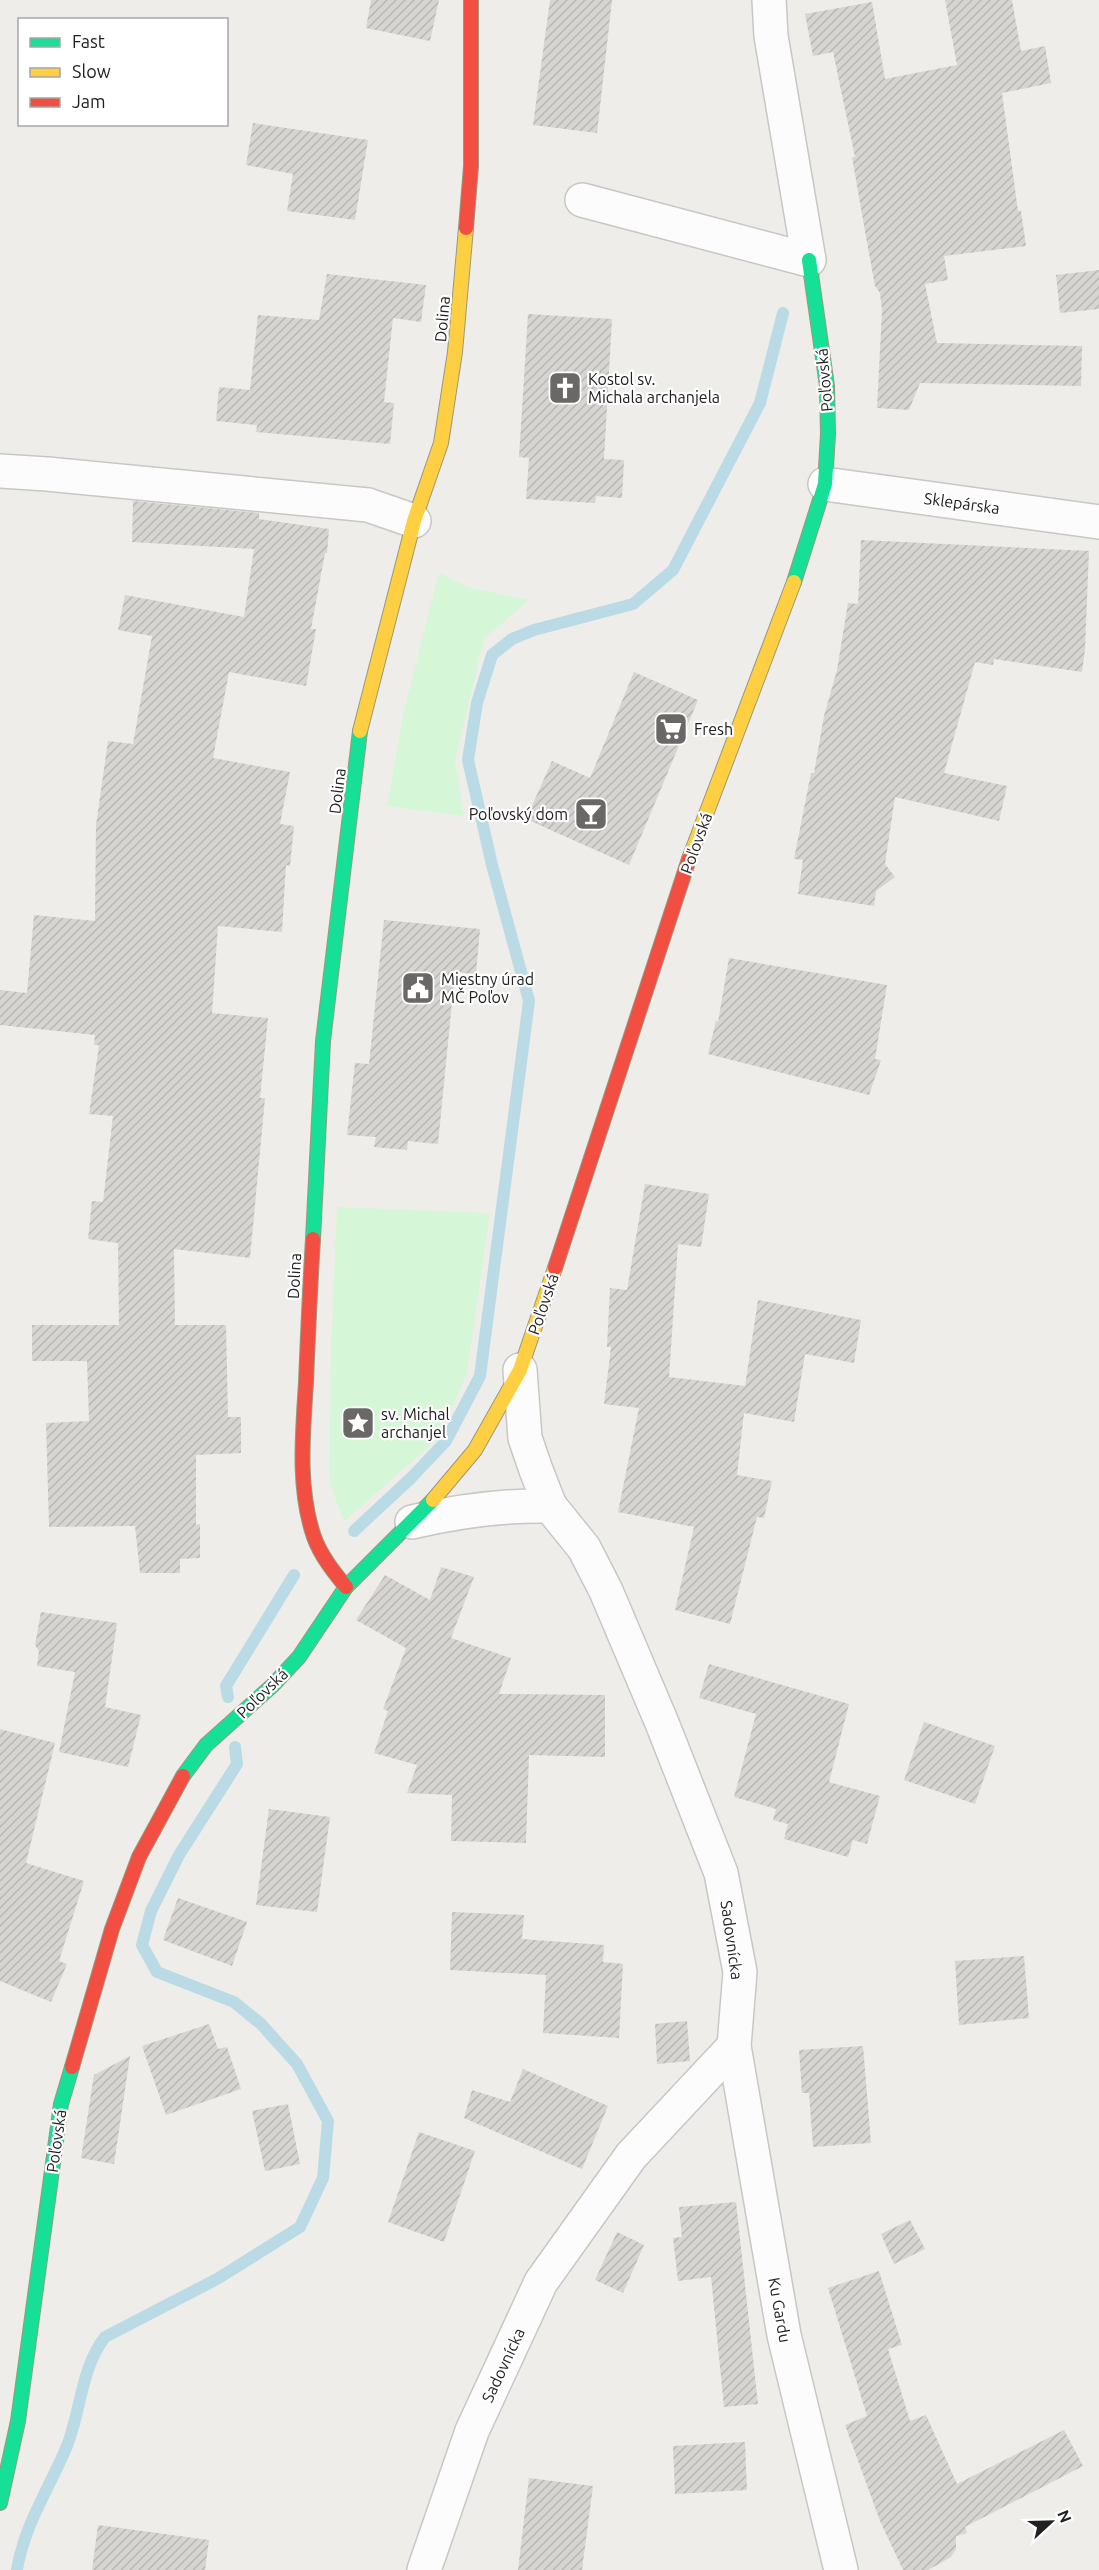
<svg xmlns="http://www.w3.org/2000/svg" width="1099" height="2570" viewBox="0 0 1099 2570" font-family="Ubuntu,sans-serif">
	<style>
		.park { fill: #d6f7d7 }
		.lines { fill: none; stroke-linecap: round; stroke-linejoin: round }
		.stream { stroke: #badbe5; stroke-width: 12 }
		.building { fill: url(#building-hatch) }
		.street-casing { stroke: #c8c7c5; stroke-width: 36 }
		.fast-casing { stroke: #979a7f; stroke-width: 16 }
		.slow-casing { stroke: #979a7f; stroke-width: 16 }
		.jam-casing { stroke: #979a7f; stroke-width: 16 }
		.street { stroke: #fdfcfc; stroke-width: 33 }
		.fast { stroke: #16e098; stroke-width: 14 }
		.slow { stroke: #ffcf43; stroke-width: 14 }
		.jam { stroke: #f24e42; stroke-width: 14 }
		.labels { text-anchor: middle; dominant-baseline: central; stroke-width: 4.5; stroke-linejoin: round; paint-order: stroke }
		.street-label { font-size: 16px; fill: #212121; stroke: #fff }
		.poi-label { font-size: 16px; fill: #212121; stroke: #fff; text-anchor: start }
	</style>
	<defs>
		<pattern id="building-hatch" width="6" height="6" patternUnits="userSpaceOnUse" patternTransform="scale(1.5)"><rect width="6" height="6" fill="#d7d5d2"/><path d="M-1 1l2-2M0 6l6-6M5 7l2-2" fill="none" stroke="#b8b7b4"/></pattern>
	</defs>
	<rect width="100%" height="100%" fill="#efede9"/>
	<g class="park">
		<path d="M 439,573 L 468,587 L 529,600 L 484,639 L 455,761 L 464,816 L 387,806 L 404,711 Z"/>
		<path d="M 337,1207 L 490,1213 L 467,1373 L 440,1437 L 344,1521 L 330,1484 L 329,1471 L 331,1349 Z"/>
	</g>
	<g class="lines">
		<g class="stream">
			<path d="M 354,1531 L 411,1478 L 446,1441 L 480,1376 L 529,1001 L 492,865 L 468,760 L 477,703 L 492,655 L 512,639 L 534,630 L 633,604 L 673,570 L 760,403 L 783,313"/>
			<path d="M 228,1697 L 226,1686 L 294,1575"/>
			<path d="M 17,2570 C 24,2525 50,2487 67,2446 C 81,2410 81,2368 105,2337 L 217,2279 L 300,2227 L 323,2178 L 328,2121 L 297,2064 L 261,2024 L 234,2002 L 157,1972 L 142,1945 L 151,1911 L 179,1855 L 237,1764 L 235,1747"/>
		</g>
	</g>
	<g class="building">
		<path d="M 371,0 L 439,0 L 430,41 L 366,28 Z"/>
		<path d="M 550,0 L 612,0 L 597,133 L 533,125 Z"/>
		<path d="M 945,0 L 1012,0 L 1021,51 L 1045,46 L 1051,83 L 1002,93 L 1018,211 L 1021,211 L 1026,246 L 944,256 L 948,280 L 925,284 L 937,343 L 1082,346 L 1081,386 L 920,383 L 909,410 L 877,408 L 882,311 L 880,293 L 875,286 L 866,237 L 852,157 L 855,157 L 833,52 L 813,56 L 805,14 L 872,2 L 885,79 L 957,65 Z"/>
		<path d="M 253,123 L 368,140 L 355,220 L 287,211 L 293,174 L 246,165 Z"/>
		<path d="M 1099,270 L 1099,309 L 1060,313 L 1056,275 Z"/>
		<path d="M 327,274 L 426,285 L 421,322 L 393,318 L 384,402 L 394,403 L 390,444 L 256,432 L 257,425 L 216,421 L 219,387 L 250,390 L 258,315 L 319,320 Z"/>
		<path d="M 528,314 L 612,319 L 604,459 L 624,460 L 622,498 L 596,496 L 595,503 L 526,499 L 529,458 L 519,457 Z"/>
		<path d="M 133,501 L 259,513 L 259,519 L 329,529 L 327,553 L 325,553 L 311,629 L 316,629 L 306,686 L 229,672 L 213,758 L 290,772 L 280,824 L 294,826 L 290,866 L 286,865 L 282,932 L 218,926 L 212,1013 L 268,1018 L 260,1098 L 265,1098 L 250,1258 L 174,1249 L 175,1325 L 226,1325 L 228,1417 L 241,1417 L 241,1453 L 196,1455 L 196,1525 L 200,1524 L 200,1558 L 180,1559 L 180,1573 L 140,1573 L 135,1526 L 49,1527 L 46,1423 L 89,1421 L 87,1361 L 32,1361 L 32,1325 L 119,1325 L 118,1243 L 88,1239 L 92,1201 L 103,1202 L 113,1116 L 89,1114 L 99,1045 L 94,1045 L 95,1035 L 0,1025 L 0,990 L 27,993 L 34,915 L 95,921 L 96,825 L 108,741 L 133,744 L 152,636 L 118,630 L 125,595 L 244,617 L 254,549 L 132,542 Z"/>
		<path d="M 861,540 L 1089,551 L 1085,649 L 1082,672 L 994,659 L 993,665 L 975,662 L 944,773 L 1007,786 L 999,821 L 895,797 L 885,864 L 895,877 L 876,891 L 874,906 L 798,894 L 803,860 L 794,859 L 811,773 L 814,773 L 824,716 L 837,670 L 848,603 L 858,604 Z"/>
		<path d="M 634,672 L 698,700 L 629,865 L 526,819 L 552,761 L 590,778 Z"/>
		<path d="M 384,920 L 480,929 L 476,974 L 455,972 L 438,1144 L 408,1141 L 407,1150 L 374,1147 L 376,1137 L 347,1135 L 355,1063 L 369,1064 Z"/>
		<path d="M 729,958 L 887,985 L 875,1059 L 881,1060 L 869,1095 L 708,1054 L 716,1021 L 718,1022 Z"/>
		<path d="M 645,1184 L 709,1194 L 701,1247 L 678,1244 L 669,1377 L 745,1386 L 758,1300 L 861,1320 L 854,1363 L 805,1354 L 794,1422 L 744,1413 L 737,1475 L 772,1481 L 764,1518 L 757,1517 L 730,1624 L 675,1610 L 694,1527 L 618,1512 L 639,1408 L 604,1404 L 611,1347 L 607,1347 L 610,1288 L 627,1290 Z"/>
		<path d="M 441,1567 L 474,1577 L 451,1638 L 511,1658 L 499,1694 L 605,1695 L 605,1757 L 529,1755 L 526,1843 L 451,1841 L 452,1795 L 407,1793 L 417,1765 L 374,1753 L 388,1711 L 383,1709 L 406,1648 L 356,1620 L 385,1575 L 430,1600 Z"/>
		<path d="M 41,1612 L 117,1623 L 105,1707 L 141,1715 L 128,1767 L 59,1752 L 75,1672 L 37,1666 L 39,1651 L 35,1645 Z"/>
		<path d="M 709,1664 L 849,1704 L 829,1782 L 880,1796 L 867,1844 L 853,1840 L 848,1857 L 784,1839 L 788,1824 L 773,1820 L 776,1809 L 734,1797 L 756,1714 L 699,1698 Z"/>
		<path d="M 924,1722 L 995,1746 L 975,1804 L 904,1780 Z"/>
		<path d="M 0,1729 L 55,1743 L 26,1863 L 84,1881 L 59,1961 L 67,1964 L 51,2002 L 0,1981 Z"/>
		<path d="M 269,1809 L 330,1817 L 317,1912 L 256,1905 Z"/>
		<path d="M 178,1898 L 247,1922 L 232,1966 L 163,1940 Z"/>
		<path d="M 452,1912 L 524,1915 L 522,1939 L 604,1945 L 603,1962 L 623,1964 L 619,2038 L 543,2033 L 546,1975 L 450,1970 Z"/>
		<path d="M 1024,1956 L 1029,2018 L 959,2025 L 955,1961 Z"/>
		<path d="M 687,2021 L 690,2061 L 657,2064 L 655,2024 Z"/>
		<path d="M 209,2024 L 218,2049 L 227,2047 L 241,2089 L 166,2115 L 142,2046 Z"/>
		<path d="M 863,2046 L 871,2143 L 813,2147 L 809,2093 L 802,2093 L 799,2050 Z"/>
		<path d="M 130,2056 L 114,2164 L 81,2158 L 94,2075 Z"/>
		<path d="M 523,2069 L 608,2106 L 582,2169 L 464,2118 L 472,2090 L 510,2102 Z"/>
		<path d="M 288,2104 L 300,2164 L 265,2171 L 252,2111 Z"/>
		<path d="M 419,2132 L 475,2151 L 444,2242 L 388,2222 Z"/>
		<path d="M 736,2202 L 758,2404 L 724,2407 L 711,2277 L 678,2281 L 673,2238 L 682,2237 L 679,2207 Z"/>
		<path d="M 910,2220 L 925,2249 L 894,2264 L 881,2234 Z"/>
		<path d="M 617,2232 L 644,2245 L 623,2293 L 595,2280 Z"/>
		<path d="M 879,2271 L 902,2345 L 888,2349 L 910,2421 L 926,2415 L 957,2484 L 1064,2430 L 1083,2466 L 965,2527 L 967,2533 L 956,2536 L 956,2549 L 951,2557 L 928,2570 L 903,2570 L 880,2521 L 845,2425 L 867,2416 L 828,2288 Z"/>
		<path d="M 745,2442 L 747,2490 L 675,2494 L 673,2446 Z"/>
		<path d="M 529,2478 L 593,2486 L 582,2570 L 518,2570 Z"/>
		<path d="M 98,2525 L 209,2540 L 205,2570 L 92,2570 Z"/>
	</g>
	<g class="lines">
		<defs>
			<g id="street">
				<path d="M 582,200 L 809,260 L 771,36 L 769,0"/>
				<path d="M 0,471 L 47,474 L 368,505 L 414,521"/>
				<path d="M 825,484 L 1099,522"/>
				<path d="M 412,1522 C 458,1511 503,1505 550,1506"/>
				<path d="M 734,2046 L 784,2335 L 841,2570"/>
				<path d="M 424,2570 L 472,2431 L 541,2282 L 631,2156 L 734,2046 L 740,1972 L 721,1873 L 662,1723 L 606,1591 L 584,1548 L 550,1506 L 536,1470 L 525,1438 L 520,1370"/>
			</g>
			<g id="fast">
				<path d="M 794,582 L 825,484 L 828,434 L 827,386 L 809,260"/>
				<path d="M 313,1239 L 323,1041 L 360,731"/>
				<path d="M 183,1776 L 206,1745 L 273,1685 L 299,1657 L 346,1587 L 433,1500"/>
				<path d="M 0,2503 L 18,2421 L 61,2104 L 72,2067"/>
			</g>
			<g id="slow">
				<path d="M 360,731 L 414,521 L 441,443 L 455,352 L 466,228"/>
				<path d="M 689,859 L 794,582"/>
				<path d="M 433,1500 L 475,1450 L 520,1370 L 555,1268"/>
			</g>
			<g id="jam">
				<path d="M 466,228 L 471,166 L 471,0"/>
				<path d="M 313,1239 C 310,1287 308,1334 306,1382 C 303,1433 297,1487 314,1537 C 321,1556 333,1571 346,1587"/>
				<path d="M 555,1268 L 689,859"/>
				<path d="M 72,2067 L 112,1929 L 139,1857 L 183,1776"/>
			</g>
		</defs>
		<use href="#street" class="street-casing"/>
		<use href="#fast" class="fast-casing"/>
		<use href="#slow" class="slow-casing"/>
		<use href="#jam" class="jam-casing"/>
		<use href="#street" class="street"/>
		<use href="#fast" class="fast"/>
		<use href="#slow" class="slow"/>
		<use href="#jam" class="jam"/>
	</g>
	<defs>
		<symbol id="church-square" viewBox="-11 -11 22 22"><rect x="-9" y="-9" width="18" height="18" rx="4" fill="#696867" stroke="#fff"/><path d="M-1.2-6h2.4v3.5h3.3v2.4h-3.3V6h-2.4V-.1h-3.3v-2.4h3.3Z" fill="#fff"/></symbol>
		<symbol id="supermarket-square" viewBox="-11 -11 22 22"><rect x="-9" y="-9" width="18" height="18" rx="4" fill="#696867" stroke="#fff"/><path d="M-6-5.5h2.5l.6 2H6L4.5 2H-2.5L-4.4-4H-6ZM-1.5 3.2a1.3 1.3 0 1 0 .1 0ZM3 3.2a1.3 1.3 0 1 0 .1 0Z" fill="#fff"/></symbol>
		<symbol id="bar-square" viewBox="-11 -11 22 22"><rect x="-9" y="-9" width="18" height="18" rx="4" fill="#696867" stroke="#fff"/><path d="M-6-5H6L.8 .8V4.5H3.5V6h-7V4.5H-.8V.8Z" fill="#fff"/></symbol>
		<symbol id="civic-square" viewBox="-11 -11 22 22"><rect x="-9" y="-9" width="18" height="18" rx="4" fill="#696867" stroke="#fff"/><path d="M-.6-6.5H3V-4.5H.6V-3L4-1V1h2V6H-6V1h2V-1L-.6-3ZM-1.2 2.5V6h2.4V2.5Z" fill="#fff"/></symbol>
		<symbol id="sight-square" viewBox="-11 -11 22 22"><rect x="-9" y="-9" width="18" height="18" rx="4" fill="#696867" stroke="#fff"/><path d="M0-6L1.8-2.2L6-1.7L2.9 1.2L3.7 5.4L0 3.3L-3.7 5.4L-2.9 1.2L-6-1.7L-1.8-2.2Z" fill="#fff"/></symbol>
	</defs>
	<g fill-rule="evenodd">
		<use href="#church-square" x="546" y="369" width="38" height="38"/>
		<use href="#supermarket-square" x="652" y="710" width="38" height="38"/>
		<use href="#bar-square" x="572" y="795" width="38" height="38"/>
		<use href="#civic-square" x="399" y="969" width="38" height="38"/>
		<use href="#sight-square" x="339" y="1404" width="38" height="38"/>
	</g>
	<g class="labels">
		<g class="street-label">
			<text transform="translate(442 319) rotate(-85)">Dolina</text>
			<text transform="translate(824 380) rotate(-95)">Poľovská</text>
			<text transform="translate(962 503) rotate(8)">Sklepárska</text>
			<text transform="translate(337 791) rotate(-83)">Dolina</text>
			<text transform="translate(696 843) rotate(-70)">Poľovská</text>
			<text transform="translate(294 1276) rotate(-87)">Dolina</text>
			<text transform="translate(543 1304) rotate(-71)">Poľovská</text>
			<text transform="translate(262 1693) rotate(-44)">Poľovská</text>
			<text transform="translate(732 1940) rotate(82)">Sadovnícka</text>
			<text transform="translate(56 2141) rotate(-82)">Poľovská</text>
			<text transform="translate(780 2310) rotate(80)">Ku Gardu</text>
			<text transform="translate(503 2365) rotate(-65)">Sadovnícka</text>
		</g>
		<g class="poi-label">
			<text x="588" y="379">Kostol sv.<tspan x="588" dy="18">Michala archanjela</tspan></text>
			<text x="694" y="729">Fresh</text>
			<text x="568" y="814" text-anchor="end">Poľovský dom</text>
			<text x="441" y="979">Miestny úrad<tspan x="441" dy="18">MČ Poľov</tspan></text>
			<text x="381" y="1414">sv. Michal<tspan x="381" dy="18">archanjel</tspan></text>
		</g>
	</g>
	<rect x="18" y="18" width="210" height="108" fill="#ffffff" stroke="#a6a6a6" stroke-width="1.5"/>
	<rect x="30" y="38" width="30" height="9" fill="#16e098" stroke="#a6a6a6" stroke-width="1.5"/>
	<text x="72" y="48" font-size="18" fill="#212121">Fast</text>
	<rect x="30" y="68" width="30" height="9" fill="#ffcf43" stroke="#a6a6a6" stroke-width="1.5"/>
	<text x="72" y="78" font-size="18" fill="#212121">Slow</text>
	<rect x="30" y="98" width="30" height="9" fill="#f24e42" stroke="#a6a6a6" stroke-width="1.5"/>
	<text x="72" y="108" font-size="18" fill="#212121">Jam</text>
	<g transform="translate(1051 2522) rotate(68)" stroke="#ffffff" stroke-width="4.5" paint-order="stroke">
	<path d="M0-4.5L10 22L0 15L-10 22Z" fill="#212121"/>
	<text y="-9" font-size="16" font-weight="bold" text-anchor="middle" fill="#212121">N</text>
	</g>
</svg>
